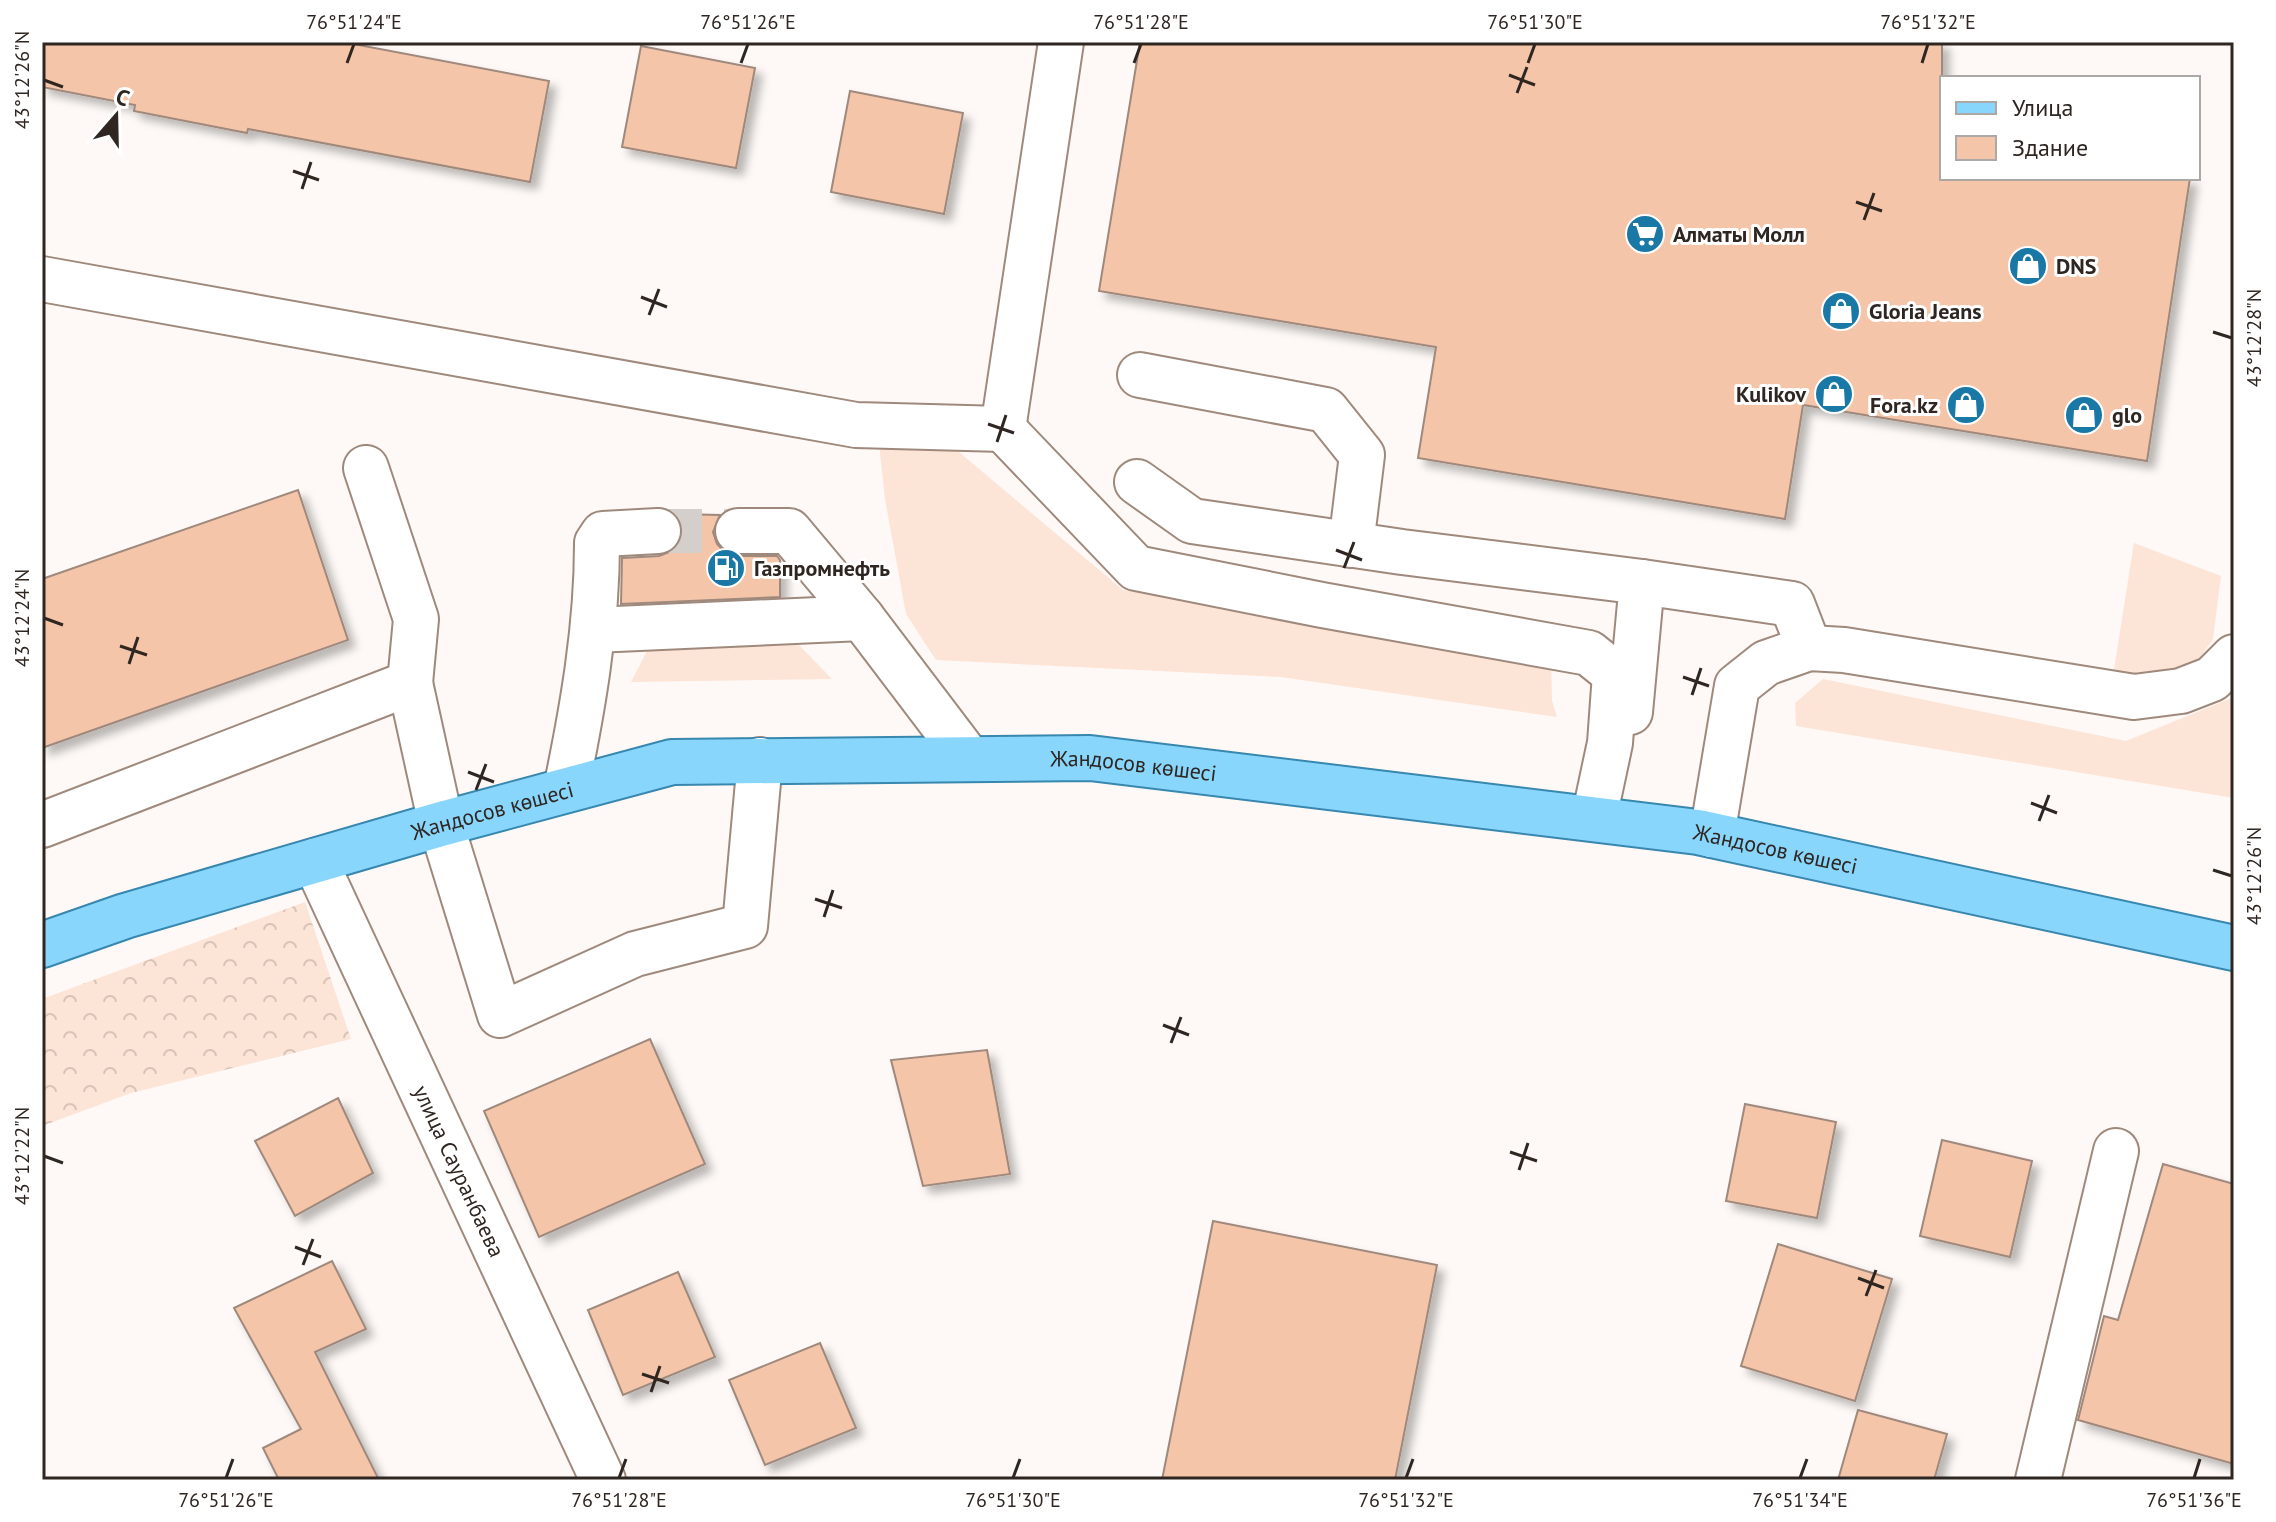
<svg xmlns="http://www.w3.org/2000/svg" width="2276" height="1522" viewBox="0 0 2276 1522" font-family="'PT Sans',sans-serif">
	<style>
		.grass { fill: #fce4d6 }
		.forest { fill: url(#forest-crowns) }
		.building { fill: #f5c5aa; stroke: #9f897c; stroke-width: 2; filter: url(#shadow) }
		.lines { fill: none; stroke-linecap: round; stroke-linejoin: round }
		.minor-tunnel { stroke: #d5cfcb; stroke-width: 44; stroke-dasharray: 44 22; stroke-linecap: butt }
		.minor-casing { stroke: #9f897c; stroke-width: 48 }
		.major-casing { stroke: #3787af; stroke-width: 48 }
		.minor { stroke: #fff; stroke-width: 44 }
		.major { stroke: #89d6fd; stroke-width: 44 }
		.ticks { fill: none; stroke: #2f2621; stroke-width: 3 }
		.labels { text-anchor: middle; dominant-baseline: central; stroke-width: 6; stroke-linejoin: round; paint-order: stroke }
		.poi-label { font-size: 22px; font-weight: bold; fill: #2f2621; stroke: #fff; text-anchor: start }
		.street-label { font-size: 22px; fill: #2f2621; stroke: #fff }
		.neatline { fill: none; stroke: #2f2621; stroke-width: 3 }
		.ticks-label { font-size: 20px; text-anchor: middle; fill: #2f2621 }
	</style>
	<defs>
		<pattern id="forest-crowns" width="20" height="18" patternUnits="userSpaceOnUse" patternTransform="scale(2)"><rect width="20" height="18" fill="#fce4d6"/><path d="M2 6a3 3 0 1 1 6 0M12 15a3 3 0 1 1 6 0" fill="none" stroke="#d8c3b7"/></pattern>
		<filter id="shadow"><feDropShadow dx="7" dy="7" stdDeviation="4" flood-color="#0004"/></filter>
	</defs>
	<rect width="100%" height="100%" fill="#fef9f6"/>
	<g class="grass">
		<path d="M 878,434 L 959,452 L 1123,590 L 1551,660 L 1552,701 L 1557,717 L 1281,677 L 936,660 L 906,614 L 885,499 Z"/>
		<path d="M 2134,543 L 2221,576 L 2213,639 L 2184,680 L 2112,682 Z"/>
		<path d="M 651,643 L 797,643 L 832,679 L 631,682 Z"/>
		<path d="M 1823,679 L 2126,741 L 2234,697 L 2234,798 L 1796,726 L 1795,703 Z"/>
	</g>
	<path class="forest" d="M 305,902 L 351,1039 L 131,1093 L 42,1126 L 42,999 Z"/>
	<g class="building">
		<path d="M 42,42 L 343,42 L 549,81 L 530,182 L 248,129 L 247,133 L 134,111 L 135,105 L 42,87 Z"/>
		<path d="M 1140,42 L 1942,42 L 1942,178 L 2190,178 L 2147,461 L 1803,405 L 1785,519 L 1418,458 L 1436,347 L 1099,291 Z"/>
		<path d="M 641,46 L 755,68 L 736,168 L 622,147 Z"/>
		<path d="M 850,91 L 963,113 L 944,214 L 831,192 Z"/>
		<path d="M 298,490 L 348,640 L 42,748 L 42,579 Z"/>
		<path d="M 676,514 L 720,515 L 713,532 L 717,544 L 726,553 L 738,556 L 777,556 L 780,560 L 780,597 L 621,604 L 622,558 L 659,556 L 672,551 L 681,542 L 683,530 Z"/>
		<path d="M 650,1039 L 705,1164 L 539,1237 L 484,1111 Z"/>
		<path d="M 987,1050 L 1010,1174 L 923,1186 L 891,1060 Z"/>
		<path d="M 338,1098 L 373,1173 L 295,1216 L 255,1141 Z"/>
		<path d="M 1745,1104 L 1836,1122 L 1817,1218 L 1726,1201 Z"/>
		<path d="M 1942,1140 L 2032,1161 L 2010,1257 L 1920,1236 Z"/>
		<path d="M 2163,1164 L 2234,1184 L 2234,1464 L 2078,1420 L 2104,1316 L 2118,1320 Z"/>
		<path d="M 1213,1221 L 1437,1265 L 1395,1480 L 1162,1480 Z"/>
		<path d="M 1778,1244 L 1892,1279 L 1855,1401 L 1741,1366 Z"/>
		<path d="M 332,1261 L 366,1329 L 315,1352 L 379,1480 L 279,1480 L 263,1448 L 301,1429 L 234,1308 Z"/>
		<path d="M 678,1272 L 715,1357 L 623,1395 L 588,1310 Z"/>
		<path d="M 820,1343 L 856,1428 L 765,1465 L 729,1380 Z"/>
		<path d="M 1858,1410 L 1947,1434 L 1934,1480 L 1838,1480 Z"/>
	</g>
	<g class="lines">
		<path class="minor-tunnel" d="M 658,531 L 738,531"/>
		<defs>
			<g id="minor">
				<path d="M 42,279 L 856,425 L 1003,429 L 1061,42"/>
				<path d="M 1140,375 L 1326,410 L 1362,455 L 1351,545"/>
				<path d="M 1003,429 L 1136,568 L 1322,605 L 1589,653 L 1615,674 L 1610,743 L 1594,818"/>
				<path d="M 366,468 L 416,619 L 410,683"/>
				<path d="M 1137,482 L 1192,521 L 1402,552 L 1642,582 L 1630,712"/>
				<path d="M 738,531 L 789,531 L 862,618 L 969,759"/>
				<path d="M 1642,582 L 1792,604 L 1809,648"/>
				<path d="M 594,630 L 862,618"/>
				<path d="M 566,789 C 583,707 597,627 597,543 L 603,534 L 658,531"/>
				<path d="M 42,825 L 410,683 L 441,824 L 500,1015 L 635,954 L 745,926 L 760,760"/>
				<path d="M 1712,835 L 1737,686 L 1766,663 L 1809,648 L 1844,650 L 2134,697 L 2181,691 L 2212,679 L 2234,657"/>
				<path id="s1" d="M 315,861 L 603,1480"/>
				<path d="M 2038,1480 L 2116,1151"/>
			</g>
			<g id="major">
				<path id="s2" d="M 42,945 L 125,916 L 441,824 L 672,762 L 1090,758 L 1698,832 L 2234,948"/>
			</g>
		</defs>
		<use href="#minor" class="minor-casing"/>
		<use href="#major" class="major-casing"/>
		<use href="#minor" class="minor"/>
		<use href="#major" class="major"/>
	</g>
	<path class="ticks" d="M 347,63 L 354,44M 741,63 L 748,44M 1134,63 L 1141,44M 1528,63 L 1535,44M 1922,63 L 1928,44M 1509,75 L 1535,85M 44,80 L 63,87M 1517,93 L 1527,67M 293,171 L 319,180M 302,189 L 311,162M 1856,202 L 1882,211M 1864,220 L 1874,193M 641,297 L 667,307M 649,315 L 659,289M 2213,332 L 2232,338M 988,424 L 1014,433M 997,442 L 1006,415M 1336,550 L 1362,560M 1344,568 L 1354,542M 44,618 L 63,625M 120,646 L 147,655M 129,664 L 138,637M 1683,677 L 1709,686M 1692,695 L 1701,668M 468,772 L 494,782M 476,790 L 486,764M 2031,803 L 2057,813M 2039,821 L 2049,795M 2213,870 L 2232,876M 815,899 L 842,908M 824,917 L 833,890M 1163,1025 L 1189,1035M 1171,1043 L 1181,1017M 1510,1152 L 1537,1161M 44,1156 L 63,1163M 1519,1170 L 1528,1143M 295,1247 L 321,1257M 303,1265 L 313,1239M 1858,1278 L 1884,1288M 1866,1296 L 1876,1270M 642,1374 L 669,1383M 651,1392 L 660,1366M 226,1478 L 233,1459M 619,1478 L 626,1459M 1013,1478 L 1020,1459M 1406,1478 L 1413,1459M 1800,1478 L 1807,1459M 2194,1478 L 2200,1459"/>
	<defs>
		<symbol id="supermarket-disc" viewBox="-11 -11 22 22"><circle r="9.5" fill="#1978a5" stroke="#fff"/><path d="M-6-5.5h2.5l.6 2H6L4.5 2H-2.5L-4.4-4H-6ZM-1.5 3.2a1.3 1.3 0 1 0 .1 0ZM3 3.2a1.3 1.3 0 1 0 .1 0Z" fill="#fff"/></symbol>
		<symbol id="shop-disc" viewBox="-11 -11 22 22"><circle r="9.5" fill="#1978a5" stroke="#fff"/><path d="M-5-2.5h2.3a2.7 3.5 0 0 1 5.4 0H5L5.5 6h-11ZM-1.5-2.5h3a1.5 2.3 0 0 0-3 0Z" fill="#fff"/></symbol>
		<symbol id="fuel-disc" viewBox="-11 -11 22 22"><circle r="9.5" fill="#1978a5" stroke="#fff"/><path d="M-5.5-6h7V0h2V4h1.3V-2.5L3-4.5l.8-.8L6-3V5H2.5V1h-1V6h-7ZM-4.2-4.7v3.2H.2V-4.7Z" fill="#fff"/></symbol>
	</defs>
	<g fill-rule="evenodd">
		<use href="#supermarket-disc" x="1623" y="212" width="44" height="44"/>
		<use href="#shop-disc" x="2006" y="244" width="44" height="44"/>
		<use href="#shop-disc" x="1819" y="289" width="44" height="44"/>
		<use href="#shop-disc" x="1812" y="372" width="44" height="44"/>
		<use href="#shop-disc" x="1944" y="383" width="44" height="44"/>
		<use href="#shop-disc" x="2062" y="393" width="44" height="44"/>
		<use href="#fuel-disc" x="704" y="546" width="44" height="44"/>
	</g>
	<g class="labels">
		<g class="poi-label">
			<text x="1673" y="234">Алматы Молл</text>
			<text x="2056" y="266">DNS</text>
			<text x="1869" y="311">Gloria Jeans</text>
			<text x="1806" y="394" text-anchor="end">Kulikov</text>
			<text x="1938" y="405" text-anchor="end">Fora.kz</text>
			<text x="2112" y="415">glo</text>
			<text x="754" y="568">Газпромнефть</text>
		</g>
		<g class="street-label">
			<text stroke="none"><textPath href="#s2" startOffset="1118">Жандосов көшесі</textPath></text>
			<text stroke="none"><textPath href="#s2" startOffset="470">Жандосов көшесі</textPath></text>
			<text stroke="none"><textPath href="#s2" startOffset="1766">Жандосов көшесі</textPath></text>
			<text stroke="none"><textPath href="#s1" startOffset="342">улица Сауранбаева</textPath></text>
		</g>
	</g>
	<rect width="2276" height="1522" fill="none" stroke="#ffffff" stroke-width="88"/>
	<rect x="1940" y="76" width="260" height="104" fill="#ffffff" stroke="#aca8a6" stroke-width="2"/>
	<rect x="1956" y="102" width="40" height="12" fill="#89d6fd" stroke="#aca8a6" stroke-width="2"/>
	<text x="2012" y="116" font-size="24" fill="#2f2621">Улица</text>
	<rect x="1956" y="136" width="40" height="24" fill="#f5c5aa" stroke="#aca8a6" stroke-width="2"/>
	<text x="2012" y="156" font-size="24" fill="#2f2621">Здание</text>
	<g transform="translate(116 116) rotate(20)" stroke="#ffffff" stroke-width="6" paint-order="stroke">
	<path d="M0-6L14 30L0 20L-14 30Z" fill="#2f2621"/>
	<text y="-12" font-size="22" font-weight="bold" text-anchor="middle" fill="#2f2621">С</text>
	</g>
	<rect x="44" y="44" width="2188" height="1434" class="neatline"/>
	<g class="ticks-label">
		<text x="354" y="29">76°51'24"E</text>
		<text x="748" y="29">76°51'26"E</text>
		<text x="1141" y="29">76°51'28"E</text>
		<text x="1535" y="29">76°51'30"E</text>
		<text x="1928" y="29">76°51'32"E</text>
		<text transform="translate(22 80) rotate(-90)" y="7">43°12'26"N</text>
		<text transform="translate(2254 338) rotate(-90)" y="7">43°12'28"N</text>
		<text transform="translate(22 618) rotate(-90)" y="7">43°12'24"N</text>
		<text transform="translate(2254 876) rotate(-90)" y="7">43°12'26"N</text>
		<text transform="translate(22 1156) rotate(-90)" y="7">43°12'22"N</text>
		<text x="226" y="1507">76°51'26"E</text>
		<text x="619" y="1507">76°51'28"E</text>
		<text x="1013" y="1507">76°51'30"E</text>
		<text x="1406" y="1507">76°51'32"E</text>
		<text x="1800" y="1507">76°51'34"E</text>
		<text x="2194" y="1507">76°51'36"E</text>
	</g>
</svg>
